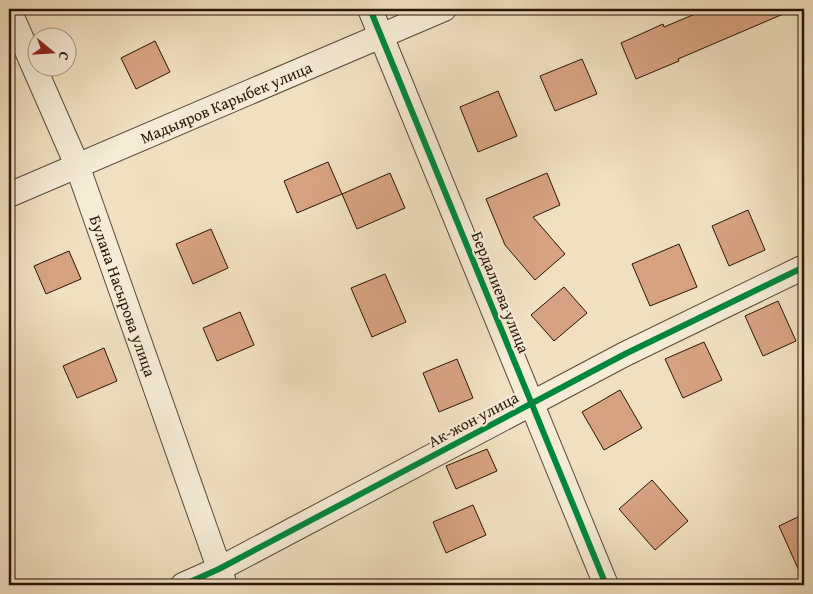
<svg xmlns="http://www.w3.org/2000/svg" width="813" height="594" viewBox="0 0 813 594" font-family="'Gentium Book Plus',serif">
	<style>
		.building { fill: #d7a282; stroke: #2a1405 }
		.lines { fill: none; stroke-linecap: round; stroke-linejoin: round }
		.minor-casing { stroke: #5c4734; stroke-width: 26 }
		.minor { stroke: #f5ebd6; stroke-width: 24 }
		.cycleway-casing { stroke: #f5ebd6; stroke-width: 9 }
		.cycleway { stroke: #00873e; stroke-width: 6 }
		.labels { text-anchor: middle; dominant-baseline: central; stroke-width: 4.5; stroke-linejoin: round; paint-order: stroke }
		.street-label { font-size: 16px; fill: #2a1405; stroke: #f5ebd6 }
	</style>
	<rect width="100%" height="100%" fill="#f0e0c0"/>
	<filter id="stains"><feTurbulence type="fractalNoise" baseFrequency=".004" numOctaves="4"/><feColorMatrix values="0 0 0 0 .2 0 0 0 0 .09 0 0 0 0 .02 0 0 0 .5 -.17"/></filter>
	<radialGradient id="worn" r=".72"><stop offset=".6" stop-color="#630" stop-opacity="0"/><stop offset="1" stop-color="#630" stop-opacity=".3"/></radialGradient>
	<g class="building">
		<path d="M 707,9 L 795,9 L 678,59 L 679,61 L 636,79 L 621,43 L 663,24 L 664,27 Z"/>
		<path d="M 155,41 L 170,72 L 136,89 L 121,58 Z"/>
		<path d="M 582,59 L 597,94 L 555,111 L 540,76 Z"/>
		<path d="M 498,91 L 517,136 L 478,152 L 460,107 Z"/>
		<path d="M 328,162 L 342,194 L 297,213 L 284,181 Z"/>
		<path d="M 390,173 L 405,208 L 357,229 L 342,194 Z"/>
		<path d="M 547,173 L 560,205 L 533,217 L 565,254 L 535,280 L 505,245 L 486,199 Z"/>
		<path d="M 748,210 L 765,250 L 729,266 L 712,226 Z"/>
		<path d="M 211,229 L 228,268 L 193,284 L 176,244 Z"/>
		<path d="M 679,244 L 697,287 L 650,306 L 632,264 Z"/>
		<path d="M 69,251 L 81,279 L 46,294 L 34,266 Z"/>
		<path d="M 385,274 L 406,322 L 372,337 L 351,288 Z"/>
		<path d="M 564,287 L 587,313 L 554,341 L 531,315 Z"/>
		<path d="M 778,301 L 796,341 L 763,356 L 745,316 Z"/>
		<path d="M 240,312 L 254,345 L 217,361 L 203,328 Z"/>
		<path d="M 704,342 L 722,380 L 683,398 L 665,359 Z"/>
		<path d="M 104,348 L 117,381 L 77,398 L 63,366 Z"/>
		<path d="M 457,359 L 473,398 L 439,412 L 423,373 Z"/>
		<path d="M 620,390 L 642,428 L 604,450 L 582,412 Z"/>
		<path d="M 487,449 L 497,471 L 456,489 L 446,466 Z"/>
		<path d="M 652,480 L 688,521 L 655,550 L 619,509 Z"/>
		<path d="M 473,505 L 486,535 L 446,553 L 433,522 Z"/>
		<path d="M 804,514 L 804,582 L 779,526 Z"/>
	</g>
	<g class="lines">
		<defs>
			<g id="minor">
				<path d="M 370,9 L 606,585"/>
				<path id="s1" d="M 9,10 L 77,165 L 225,585"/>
				<path id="s2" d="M 9,195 L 444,9"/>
				<path d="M 183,585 L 219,569 L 625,354 L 804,267"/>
			</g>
		</defs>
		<use href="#minor" class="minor-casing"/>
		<use href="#minor" class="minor"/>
		<defs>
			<g id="cycleway">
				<path d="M 370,9 L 606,585"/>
				<path d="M 183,585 L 219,569 L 625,354 L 804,267"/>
			</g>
		</defs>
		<use href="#cycleway" class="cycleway-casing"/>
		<use href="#cycleway" class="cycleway"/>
	</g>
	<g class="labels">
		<g class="street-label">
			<text stroke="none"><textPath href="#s2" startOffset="236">Мадыяров Карыбек улица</textPath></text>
			<text transform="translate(501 292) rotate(68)">Бердалиева улица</text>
			<text stroke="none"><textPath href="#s1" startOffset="308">Булана Насырова улица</textPath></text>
			<text transform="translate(473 419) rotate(-28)">Ак-жон улица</text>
		</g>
	</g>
	<rect width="813" height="594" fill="none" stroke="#f0e0c0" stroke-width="30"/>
	<rect x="10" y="10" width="793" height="574" fill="none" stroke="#2a1405" stroke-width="2.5"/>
	<rect x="15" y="15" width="783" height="564" fill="none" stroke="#2a1405"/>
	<g transform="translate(52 52) rotate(108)"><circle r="24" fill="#f5ebd6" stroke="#a49582"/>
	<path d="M0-4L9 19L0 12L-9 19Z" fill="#8f2418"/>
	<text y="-8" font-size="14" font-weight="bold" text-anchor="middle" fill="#2a1405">С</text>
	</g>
	<rect width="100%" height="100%" filter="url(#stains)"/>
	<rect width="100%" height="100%" fill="url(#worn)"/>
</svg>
